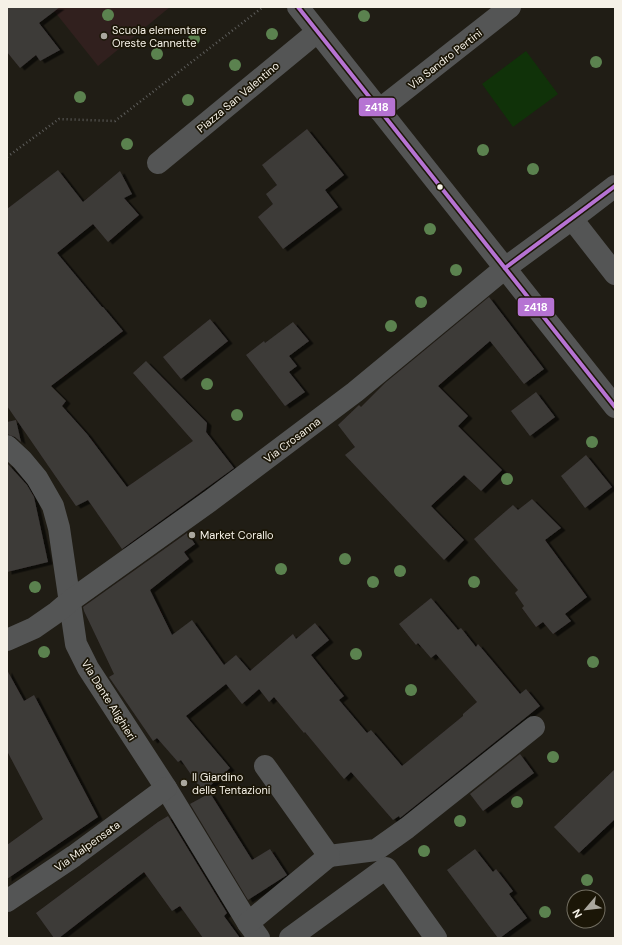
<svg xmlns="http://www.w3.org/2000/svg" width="622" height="945" viewBox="0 0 622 945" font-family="'DM Sans',sans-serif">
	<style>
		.education { fill: #31201e }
		.green { fill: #103209 }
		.building { fill: #3e3a39; filter: url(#shadow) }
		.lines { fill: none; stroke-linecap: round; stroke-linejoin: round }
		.path { stroke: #5e5e5c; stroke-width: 2.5; stroke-dasharray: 1 3; stroke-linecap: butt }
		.minor { stroke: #545555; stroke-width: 22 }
		.bus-1-casing { stroke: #1b1607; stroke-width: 7 }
		.bus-1 { stroke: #b673d3; stroke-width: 4 }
		.tree { fill: #5b824f }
		.poi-dot { fill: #aaa79e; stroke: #1b1607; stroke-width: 1.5 }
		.bus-dot { fill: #f5f1e7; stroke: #1b1607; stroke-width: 1.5 }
		.labels { text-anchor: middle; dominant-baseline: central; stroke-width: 3.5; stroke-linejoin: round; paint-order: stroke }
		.poi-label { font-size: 11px; fill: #f5f1e7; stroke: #1b1607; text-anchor: start }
		.street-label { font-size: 11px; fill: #f5f1e7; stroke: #1b1607 }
		.line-badge { stroke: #1b1607; stroke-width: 1.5 }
		.badge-label { font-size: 11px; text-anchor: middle; font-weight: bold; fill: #fff }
	</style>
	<defs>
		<filter id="shadow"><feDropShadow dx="4.5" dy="2.5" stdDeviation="0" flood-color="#0009"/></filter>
	</defs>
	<rect width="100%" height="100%" fill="#201d15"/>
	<path class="education" d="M 51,7 L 170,7 L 98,66 Z"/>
	<path class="green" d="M 526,51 L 558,94 L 513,127 L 482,84 Z"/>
	<g class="building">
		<path d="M 7,7 L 60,7 L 39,23 L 60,50 L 40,61 L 36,55 L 20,68 L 7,52 Z"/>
		<path d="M 307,129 L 344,175 L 325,190 L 338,207 L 283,249 L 258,217 L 273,204 L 266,194 L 277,185 L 262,165 Z"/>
		<path d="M 58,170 L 83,202 L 120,171 L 132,194 L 124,198 L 139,215 L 108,242 L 93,224 L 57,253 L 102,307 L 103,307 L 123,331 L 51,386 L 66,401 L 62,406 L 87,434 L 127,487 L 193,441 L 133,373 L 146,361 L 207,423 L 206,432 L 234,468 L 122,549 L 88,500 L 76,506 L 7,406 L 7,209 Z"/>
		<path d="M 489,297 L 544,369 L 524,384 L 490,341 L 438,386 L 468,416 L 458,426 L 502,470 L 481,491 L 464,475 L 431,506 L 464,540 L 444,560 L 345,455 L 355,447 L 338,425 L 359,405 L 361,407 L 385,383 Z"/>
		<path d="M 210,319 L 228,341 L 181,379 L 163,357 Z"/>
		<path d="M 293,322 L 309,341 L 289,356 L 297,366 L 289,372 L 305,392 L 285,406 L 246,355 L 264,341 L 265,343 Z"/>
		<path d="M 536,392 L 555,417 L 530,436 L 511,411 Z"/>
		<path d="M 16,420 L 21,442 L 15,437 L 7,434 L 7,422 Z"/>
		<path d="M 586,455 L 612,487 L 585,508 L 561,476 Z"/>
		<path d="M 7,463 L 27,485 L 34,497 L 48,562 L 7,572 Z"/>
		<path d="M 532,499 L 561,528 L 545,540 L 587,597 L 565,614 L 571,621 L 553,634 L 543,622 L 536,627 L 522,608 L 524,606 L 515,593 L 518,590 L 474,539 L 513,505 L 518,510 Z"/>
		<path d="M 187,533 L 195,544 L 184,552 L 189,559 L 150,590 L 172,635 L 192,620 L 224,665 L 236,655 L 250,671 L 293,634 L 296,639 L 315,623 L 329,640 L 311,655 L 344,696 L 339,700 L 367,733 L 371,730 L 402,766 L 463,716 L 463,714 L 477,702 L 436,654 L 431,658 L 418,643 L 416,645 L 399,624 L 431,598 L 458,630 L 461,628 L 476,647 L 478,644 L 520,694 L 526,689 L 540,706 L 400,818 L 399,816 L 393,820 L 351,772 L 344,779 L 305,732 L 304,733 L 274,697 L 269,702 L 259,689 L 242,704 L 226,684 L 186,716 L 230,768 L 203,792 L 181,760 L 178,762 L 157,738 L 153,741 L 109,677 L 114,674 L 84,611 L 83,607 Z"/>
		<path d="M 7,670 L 24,701 L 34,695 L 98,817 L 7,879 L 7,845 L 43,819 L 7,751 Z"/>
		<path d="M 520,754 L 534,773 L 483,811 L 470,794 Z"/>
		<path d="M 615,769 L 615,819 L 579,853 L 554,827 Z"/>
		<path d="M 210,793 L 252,860 L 270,849 L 287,875 L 248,900 L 190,804 Z"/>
		<path d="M 168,816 L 227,913 L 224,916 L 240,938 L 203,938 L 180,906 L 172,911 L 144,872 L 59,938 L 54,938 L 36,913 L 158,822 Z"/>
		<path d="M 475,849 L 493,872 L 496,869 L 513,891 L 509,894 L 527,918 L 500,938 L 498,938 L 447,870 Z"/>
	</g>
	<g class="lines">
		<path class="path" d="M 7,157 L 59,119 L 115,121 L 263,7"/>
		<g class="minor">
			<path d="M 298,7 L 615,407"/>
			<path d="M 379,110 L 510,7"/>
			<path d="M 158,163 L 317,32"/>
			<path d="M 572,219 L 615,274"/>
			<path d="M 7,446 L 22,460 L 37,478 L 53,506 L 59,528 L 76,644 L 88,668 L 166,788 L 248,923 L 259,938"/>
			<path d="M 7,640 L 34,628 L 57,612 L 70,601 L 210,501 L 355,392 L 505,268 L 572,219 L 615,186"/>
			<path d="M 329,856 L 376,850 L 407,828 L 534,727"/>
			<path d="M 7,901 L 74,856 L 166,788"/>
			<path d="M 248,923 L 329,856 L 265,766"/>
			<path d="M 290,938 L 386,868 L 436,938"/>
		</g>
		<defs>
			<g id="bus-1">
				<path d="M 298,7 L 615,407"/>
				<path d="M 505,268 L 615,186"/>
			</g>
		</defs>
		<use href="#bus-1" class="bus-1-casing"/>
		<use href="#bus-1" class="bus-1"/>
	</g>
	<g class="tree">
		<circle cx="108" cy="15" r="6"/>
		<circle cx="364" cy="16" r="6"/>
		<circle cx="272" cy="34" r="6"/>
		<circle cx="194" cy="39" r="6"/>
		<circle cx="157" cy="54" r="6"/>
		<circle cx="596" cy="62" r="6"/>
		<circle cx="235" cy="65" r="6"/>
		<circle cx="80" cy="97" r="6"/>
		<circle cx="188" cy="100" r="6"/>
		<circle cx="127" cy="144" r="6"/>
		<circle cx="483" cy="150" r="6"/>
		<circle cx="533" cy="169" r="6"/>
		<circle cx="430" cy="229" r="6"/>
		<circle cx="456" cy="270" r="6"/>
		<circle cx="421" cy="302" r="6"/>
		<circle cx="391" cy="326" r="6"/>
		<circle cx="207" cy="384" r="6"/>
		<circle cx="237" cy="415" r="6"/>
		<circle cx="592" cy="442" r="6"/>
		<circle cx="507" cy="479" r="6"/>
		<circle cx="345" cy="559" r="6"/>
		<circle cx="281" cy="569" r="6"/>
		<circle cx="400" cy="571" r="6"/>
		<circle cx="373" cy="582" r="6"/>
		<circle cx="474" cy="582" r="6"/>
		<circle cx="35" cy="587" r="6"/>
		<circle cx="44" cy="652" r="6"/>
		<circle cx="356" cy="654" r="6"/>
		<circle cx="593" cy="662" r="6"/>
		<circle cx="411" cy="690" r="6"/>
		<circle cx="553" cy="757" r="6"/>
		<circle cx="517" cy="802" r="6"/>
		<circle cx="460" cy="821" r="6"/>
		<circle cx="424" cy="851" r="6"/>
		<circle cx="587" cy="880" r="6"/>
		<circle cx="545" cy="912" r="6"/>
	</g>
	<g class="poi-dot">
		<circle cx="104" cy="36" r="4"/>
		<circle cx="192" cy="535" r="4"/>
		<circle cx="184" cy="783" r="4"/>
	</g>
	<circle class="bus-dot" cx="440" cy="187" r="3.5"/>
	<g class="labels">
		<g class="poi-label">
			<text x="112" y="30">Scuola elementare<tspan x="112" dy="13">Oreste Cannette</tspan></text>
			<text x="200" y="535">Market Corallo</text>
			<text x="192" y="777">Il Giardino<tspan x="192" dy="13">delle Tentazioni</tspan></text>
		</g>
		<g class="street-label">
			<text transform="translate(445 59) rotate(-38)">Via Sandro Pertini</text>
			<text transform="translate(238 97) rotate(-40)">Piazza San Valentino</text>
			<text transform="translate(292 440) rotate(-37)">Via Crosanna</text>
			<text transform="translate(109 700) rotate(58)">Via Dante Alighieri</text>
			<text transform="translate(87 846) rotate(-36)">Via Malpensata</text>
		</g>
	</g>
	<g class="line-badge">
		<rect x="358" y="97" width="38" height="20" rx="4" fill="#b673d3"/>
		<rect x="517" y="297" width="38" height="20" rx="4" fill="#b673d3"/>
	</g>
	<g class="badge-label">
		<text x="377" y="111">z418</text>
		<text x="536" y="311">z418</text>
	</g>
	<rect width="622" height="945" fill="none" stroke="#f5f1e7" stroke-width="16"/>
	<g transform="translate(586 909) rotate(242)"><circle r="19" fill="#1b1607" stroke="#726e61"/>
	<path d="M0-3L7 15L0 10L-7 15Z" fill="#aaa79e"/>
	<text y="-6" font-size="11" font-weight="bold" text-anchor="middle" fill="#f5f1e7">N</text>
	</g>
</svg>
